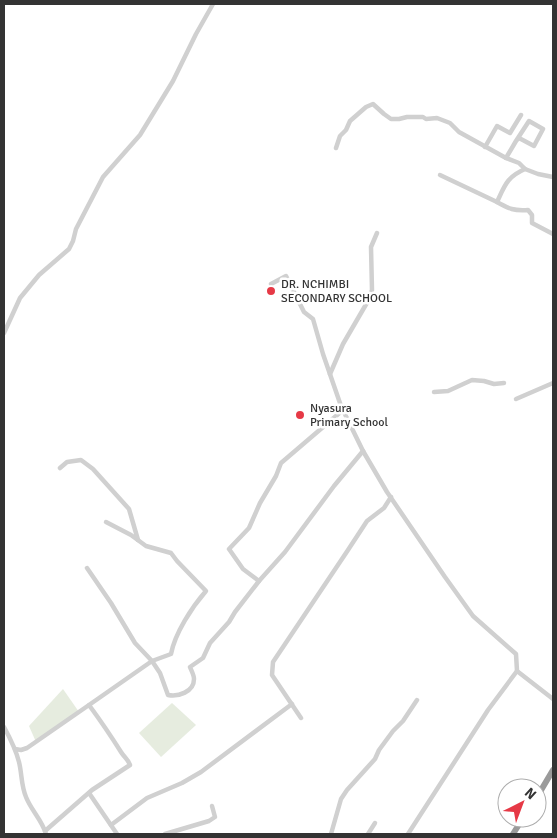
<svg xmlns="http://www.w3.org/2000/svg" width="557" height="838" viewBox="0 0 557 838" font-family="Signika,sans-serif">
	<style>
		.green { fill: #e6ecdf }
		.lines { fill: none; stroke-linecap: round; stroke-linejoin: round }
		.minor { stroke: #d0d0d0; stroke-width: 4.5 }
		.highway { stroke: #9a9a9a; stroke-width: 6 }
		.poi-dot { fill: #e63946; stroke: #fff; stroke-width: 2 }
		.labels { text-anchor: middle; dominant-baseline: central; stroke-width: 5; stroke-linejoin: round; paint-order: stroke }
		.poi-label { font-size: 12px; fill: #333; stroke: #fff; text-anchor: start }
	</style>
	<rect width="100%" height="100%" fill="#fff"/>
	<g class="green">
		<path d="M 63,689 L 79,712 L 36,742 L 29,726 Z"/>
		<path d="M 172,703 L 196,725 L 161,757 L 139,733 Z"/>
	</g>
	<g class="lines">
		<g class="minor">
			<path d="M 485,147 L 497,126 L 510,133 L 521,115"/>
			<path d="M 336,148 L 340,136 L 346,130 L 350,121 L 366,107 L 373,104 L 384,114 L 391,119 L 399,119 L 407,117 L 423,117 L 426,119 L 437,118 L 450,123 L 459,132 L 506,158 L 519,163 L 525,169 L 538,174 L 553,177"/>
			<path d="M 506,158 L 516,141 L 519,138 L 534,146 L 543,129 L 529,121 L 516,141"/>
			<path d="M 525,169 C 507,177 505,185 497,202 C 509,209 514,211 528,210 L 532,215 L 532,223 L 553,234"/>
			<path d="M 440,175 L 497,202"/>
			<path d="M 271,284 L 286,276 L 304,312 L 313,319 L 323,354 L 341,406 L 363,451 L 387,492 L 445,577 L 473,616 L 516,654 L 517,671 L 553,699"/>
			<path d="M 4,333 L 20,298 L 39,275 L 69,249 L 73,241 L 76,229 L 103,177 L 140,135 L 173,81 L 196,34 L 213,4"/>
			<path d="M 330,374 L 343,344 L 368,301 L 372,290 L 371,247 L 377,233"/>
			<path d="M 434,392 L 448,391 L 472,380 L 484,381 L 494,384 L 504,383"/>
			<path d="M 516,399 L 553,383"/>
			<path d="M 343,410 L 281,463 L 276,476 L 260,503 L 249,528 L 229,549 L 243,569 L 259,581 L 285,552 L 334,486 L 363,451"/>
			<path d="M 60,468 L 67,462 L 81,460 L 93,469 L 129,509 L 138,540"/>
			<path d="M 87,568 L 111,603 L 135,643 L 152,661 L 160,673 L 168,695 C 178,697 194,692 194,679 C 194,675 191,670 190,667 L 203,658 L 210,643 L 229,622 L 235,612 L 259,581"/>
			<path d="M 89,705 L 152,661 L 171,654 C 175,633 192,607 206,591 L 177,561 L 171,553 L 146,546 L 131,535 L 106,522"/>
			<path d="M 301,718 L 272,675 L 273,662 L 348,550 L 367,521 L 384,508 L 391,497"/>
			<path d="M 4,727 C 10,738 16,750 19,762 C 22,774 21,785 26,797 C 31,810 42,820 46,834"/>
			<path d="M 15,749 L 21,750 L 27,748 L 89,705 C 100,720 111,736 121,752 C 124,757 128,759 130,765 L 92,790 L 45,831"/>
			<path d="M 89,793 L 117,834"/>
			<path d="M 111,825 L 147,798 L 182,783 L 201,772 L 292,704"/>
			<path d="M 165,834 L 209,821 L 215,817 L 212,806"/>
			<path d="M 331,834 L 341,799 L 347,790 L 375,759 L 379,750 L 393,731 L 403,721 L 417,700"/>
			<path d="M 368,834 L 375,823"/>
			<path d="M 408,834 L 488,710 L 517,671"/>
		</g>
		<g class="highway">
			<path d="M 537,797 L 553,770"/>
			<path d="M 513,834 L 523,818"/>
		</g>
	</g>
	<g class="poi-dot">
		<circle cx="271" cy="291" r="5"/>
		<circle cx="300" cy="415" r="5"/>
	</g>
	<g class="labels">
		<g class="poi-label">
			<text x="281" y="284">DR. NCHIMBI<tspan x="281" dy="14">SECONDARY SCHOOL</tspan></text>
			<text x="310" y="408">Nyasura<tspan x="310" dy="14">Primary School</tspan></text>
		</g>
	</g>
	<rect width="557" height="838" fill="none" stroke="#333333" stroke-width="10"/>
	<g transform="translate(522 803) rotate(42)"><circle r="24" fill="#ffffff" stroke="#adadad"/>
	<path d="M0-4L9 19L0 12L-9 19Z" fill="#e63946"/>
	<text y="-8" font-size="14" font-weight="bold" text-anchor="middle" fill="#333333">N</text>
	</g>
</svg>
